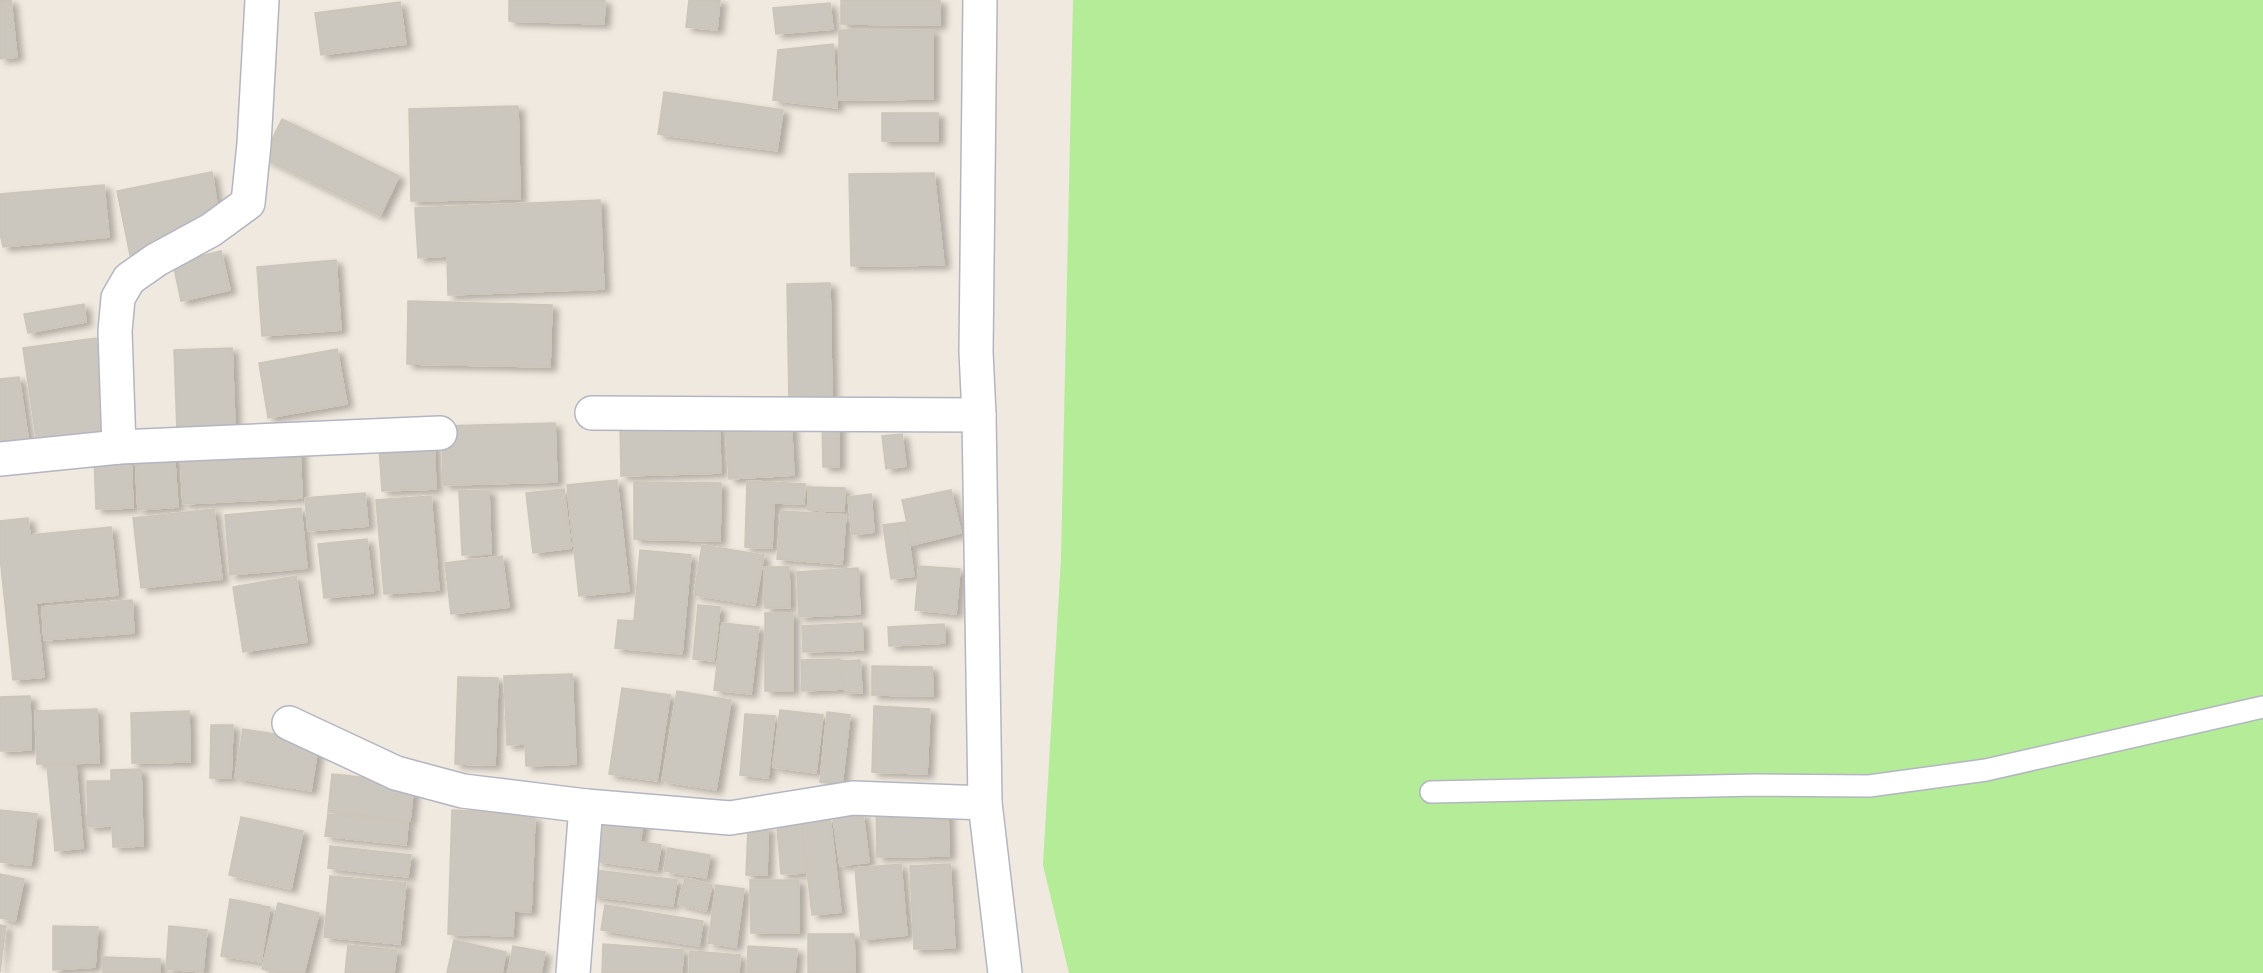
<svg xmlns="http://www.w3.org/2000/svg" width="2263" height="973" viewBox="0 0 2263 973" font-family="'Noto Sans',sans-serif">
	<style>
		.green { fill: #b4ec97 }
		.building { fill: #cbc7be; stroke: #ccc5b8; stroke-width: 1.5; filter: url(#shadow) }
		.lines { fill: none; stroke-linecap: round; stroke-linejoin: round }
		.service-casing { stroke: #b3b6c2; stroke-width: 24 }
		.minor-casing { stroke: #b3b6c2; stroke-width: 36 }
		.service { stroke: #fff; stroke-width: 21 }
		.minor { stroke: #fff; stroke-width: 33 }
	</style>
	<defs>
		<filter id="shadow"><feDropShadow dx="6" dy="4" stdDeviation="3" flood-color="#0004"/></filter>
	</defs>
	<rect width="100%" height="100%" fill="#f0e9df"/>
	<path class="green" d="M 1073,0 L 2263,0 L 2263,973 L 1069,973 L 1043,865 L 1061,559 Z"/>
	<g class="building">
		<path d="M 0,0 L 11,0 L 17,57 L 0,59 Z"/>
		<path d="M 509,0 L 605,0 L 604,24 L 509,21 Z"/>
		<path d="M 689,0 L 720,0 L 717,30 L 686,27 Z"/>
		<path d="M 841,0 L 940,0 L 940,25 L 841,24 Z"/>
		<path d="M 400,2 L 406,44 L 321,55 L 315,13 Z"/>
		<path d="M 830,3 L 833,29 L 776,34 L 773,8 Z"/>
		<path d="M 839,30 L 933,30 L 933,99 L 839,100 Z"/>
		<path d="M 833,44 L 837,108 L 773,100 L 778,50 Z"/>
		<path d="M 664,92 L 783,110 L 777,151 L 658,134 Z"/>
		<path d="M 518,106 L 520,199 L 411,201 L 409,109 Z"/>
		<rect x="882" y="113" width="56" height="28"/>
		<path d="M 282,119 L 399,176 L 380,216 L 263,158 Z"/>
		<path d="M 212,172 L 219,217 L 131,260 L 117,191 Z"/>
		<path d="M 934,173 L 944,265 L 851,266 L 849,174 Z"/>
		<path d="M 104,185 L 109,237 L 3,247 L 0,233 L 0,194 Z"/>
		<path d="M 600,200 L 604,289 L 448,295 L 447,256 L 418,258 L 415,208 Z"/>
		<path d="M 221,251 L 230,290 L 181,301 L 173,263 Z"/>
		<path d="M 336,260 L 341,330 L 262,336 L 257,267 Z"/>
		<path d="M 830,283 L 832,402 L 789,403 L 787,284 Z"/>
		<path d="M 408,301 L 552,305 L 550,367 L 407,364 Z"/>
		<path d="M 84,304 L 86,322 L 28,333 L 24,314 Z"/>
		<path d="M 96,338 L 110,434 L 37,444 L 23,348 Z"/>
		<path d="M 232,348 L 235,427 L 177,430 L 174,350 Z"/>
		<path d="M 337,349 L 347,404 L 268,418 L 259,363 Z"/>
		<path d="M 19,377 L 29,444 L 0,448 L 0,379 Z"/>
		<path d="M 791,418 L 794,475 L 729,479 L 725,422 Z"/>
		<path d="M 719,420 L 721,473 L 621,476 L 620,423 Z"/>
		<path d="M 822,420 L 839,420 L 839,467 L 823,467 Z"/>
		<path d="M 555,423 L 557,482 L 443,485 L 442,426 Z"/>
		<path d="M 902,434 L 906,466 L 886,469 L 882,436 Z"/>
		<path d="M 434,443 L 436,489 L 382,491 L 379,446 Z"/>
		<path d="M 300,445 L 302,498 L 183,504 L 180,451 Z"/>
		<path d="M 174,450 L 178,507 L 138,510 L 135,452 Z"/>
		<path d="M 131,455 L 133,508 L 96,509 L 94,456 Z"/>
		<path d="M 617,480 L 629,591 L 579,596 L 567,485 Z"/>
		<path d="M 747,481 L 805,484 L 804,504 L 774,503 L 772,548 L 745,547 Z"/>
		<path d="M 634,482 L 721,483 L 720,541 L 634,539 Z"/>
		<path d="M 808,487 L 845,488 L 844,511 L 808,510 Z"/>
		<path d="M 564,489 L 571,548 L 533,553 L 526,493 Z"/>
		<path d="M 489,490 L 491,554 L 462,555 L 459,491 Z"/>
		<path d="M 951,490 L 961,533 L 912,545 L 902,500 Z"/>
		<path d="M 365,493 L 368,526 L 308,531 L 305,498 Z"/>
		<path d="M 871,494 L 874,532 L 852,535 L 848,497 Z"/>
		<path d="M 431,496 L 439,590 L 384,594 L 376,500 Z"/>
		<path d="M 301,508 L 307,568 L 230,575 L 225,515 Z"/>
		<path d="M 214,509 L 222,579 L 141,588 L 133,518 Z"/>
		<path d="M 781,511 L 846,515 L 842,564 L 777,559 Z"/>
		<path d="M 28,518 L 30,535 L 111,527 L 118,595 L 36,603 L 44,677 L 13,680 L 0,557 L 0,521 Z"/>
		<path d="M 906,522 L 914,576 L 891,579 L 883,525 Z"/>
		<path d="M 367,539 L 373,593 L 324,598 L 318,544 Z"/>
		<path d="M 702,545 L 764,555 L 755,605 L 694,595 Z"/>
		<path d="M 640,550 L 691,555 L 682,654 L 615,648 L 618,620 L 634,621 Z"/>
		<path d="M 502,556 L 509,607 L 451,614 L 445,563 Z"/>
		<path d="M 919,566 L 960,569 L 956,614 L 915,610 Z"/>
		<path d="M 764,567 L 789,567 L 790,608 L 765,608 Z"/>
		<path d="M 858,568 L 860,614 L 799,617 L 797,572 Z"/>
		<path d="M 296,576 L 307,642 L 243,652 L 233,587 Z"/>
		<path d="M 132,600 L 134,633 L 44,640 L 42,607 Z"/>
		<path d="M 698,605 L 720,607 L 714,661 L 693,659 Z"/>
		<rect x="765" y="613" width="28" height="78"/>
		<path d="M 722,623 L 759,627 L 751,694 L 714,690 Z"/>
		<path d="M 862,623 L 863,650 L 803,652 L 802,626 Z"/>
		<path d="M 944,624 L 945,643 L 889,646 L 888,627 Z"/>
		<path d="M 841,659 L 843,689 L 802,691 L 801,660 Z"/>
		<path d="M 860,660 L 862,693 L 845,693 L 842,661 Z"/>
		<path d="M 872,666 L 932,667 L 933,696 L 872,695 Z"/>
		<path d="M 572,674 L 576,764 L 526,766 L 525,744 L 507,745 L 504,676 Z"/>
		<path d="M 458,677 L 498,678 L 495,765 L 455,764 Z"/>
		<path d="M 622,688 L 670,695 L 657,781 L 609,774 Z"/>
		<path d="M 677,691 L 731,700 L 716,790 L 662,781 Z"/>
		<path d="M 30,696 L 31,750 L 0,751 L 0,697 Z"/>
		<path d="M 874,706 L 930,709 L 927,774 L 872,772 Z"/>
		<path d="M 97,709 L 99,763 L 37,764 L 35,711 Z"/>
		<path d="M 780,710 L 823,715 L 816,773 L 773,767 Z"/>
		<path d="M 189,711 L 190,762 L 132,763 L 131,713 Z"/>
		<path d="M 827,712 L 850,715 L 842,785 L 820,782 Z"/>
		<path d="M 745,714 L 775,716 L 768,778 L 740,775 Z"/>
		<path d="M 211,725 L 233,725 L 231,778 L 210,778 Z"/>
		<path d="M 243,729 L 319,741 L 311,791 L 235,778 Z"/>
		<path d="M 47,765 L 76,766 L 83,848 L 55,851 Z"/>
		<path d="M 141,769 L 143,846 L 113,847 L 112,826 L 88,827 L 87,781 L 111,781 L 111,770 Z"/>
		<path d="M 332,774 L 414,783 L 410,821 L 328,812 Z"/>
		<path d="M 948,809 L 949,856 L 877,857 L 876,810 Z"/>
		<path d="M 0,810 L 37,814 L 31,865 L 0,862 Z"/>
		<path d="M 452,810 L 522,813 L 522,816 L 535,817 L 531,912 L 514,911 L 513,936 L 448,934 Z"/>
		<path d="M 603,813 L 644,819 L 640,842 L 661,845 L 657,870 L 596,861 Z"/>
		<path d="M 863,813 L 869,862 L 840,866 L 833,817 Z"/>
		<path d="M 328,814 L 408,823 L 406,845 L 325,836 Z"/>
		<path d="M 241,817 L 303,831 L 291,889 L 229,875 Z"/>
		<path d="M 830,817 L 841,912 L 812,915 L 801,820 Z"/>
		<path d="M 802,824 L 806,873 L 781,874 L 777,826 Z"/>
		<path d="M 748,827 L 768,827 L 767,875 L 746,875 Z"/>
		<path d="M 330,846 L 411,855 L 408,877 L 328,868 Z"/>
		<path d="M 668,848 L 710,855 L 706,878 L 664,871 Z"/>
		<path d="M 901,864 L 907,935 L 861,940 L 855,868 Z"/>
		<path d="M 950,864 L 955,948 L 914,949 L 910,866 Z"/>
		<path d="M 595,870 L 677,880 L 673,906 L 592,896 Z"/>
		<path d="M 0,874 L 24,879 L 15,921 L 0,918 Z"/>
		<path d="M 330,876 L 406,883 L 400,944 L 324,937 Z"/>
		<path d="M 685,878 L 712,885 L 706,911 L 678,904 Z"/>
		<path d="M 750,880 L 799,880 L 799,933 L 751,933 Z"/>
		<path d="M 716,885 L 744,889 L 736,947 L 708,943 Z"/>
		<path d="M 230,899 L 270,907 L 261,962 L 221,956 Z"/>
		<path d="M 278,903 L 319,913 L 304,973 L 278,973 L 262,969 Z"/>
		<path d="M 605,905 L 703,921 L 699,946 L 601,930 Z"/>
		<path d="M 0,925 L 6,926 L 0,972 Z"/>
		<path d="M 53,926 L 98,927 L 95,967 L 53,970 Z"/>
		<path d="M 169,926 L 207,930 L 203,972 L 166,969 Z"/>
		<path d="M 808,934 L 854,934 L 855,973 L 808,973 Z"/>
		<path d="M 454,940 L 506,952 L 502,973 L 447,973 Z"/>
		<path d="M 603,944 L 683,950 L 682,973 L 602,973 Z"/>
		<path d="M 348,945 L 397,950 L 394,973 L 345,973 Z"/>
		<path d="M 513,946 L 545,952 L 541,973 L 508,973 Z"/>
		<path d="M 748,946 L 797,949 L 795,973 L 747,973 Z"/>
		<path d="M 690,951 L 740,955 L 739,973 L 689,973 Z"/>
		<path d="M 103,957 L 160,959 L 160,973 L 103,973 Z"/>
	</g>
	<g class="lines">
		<defs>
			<path id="service" d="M 1431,792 L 1757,785 L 1869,786 L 1986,770 L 2263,707"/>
			<g id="minor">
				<path d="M 980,0 L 976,352 L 979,415 L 985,803 L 1005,973"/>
				<path d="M 592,413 L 979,415"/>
				<path d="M 119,447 L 115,331 L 118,298 L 129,279 L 156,260 L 211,230 L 248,203 L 254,144 L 262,0"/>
				<path d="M 0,459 L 119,447 L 440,433"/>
				<path d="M 289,723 L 396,773 L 463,791 L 586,806"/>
				<path d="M 573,973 L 586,806 L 730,818 L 853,798 L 985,803"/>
			</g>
		</defs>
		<use href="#service" class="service-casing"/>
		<use href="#minor" class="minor-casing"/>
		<use href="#service" class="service"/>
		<use href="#minor" class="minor"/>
	</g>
</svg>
